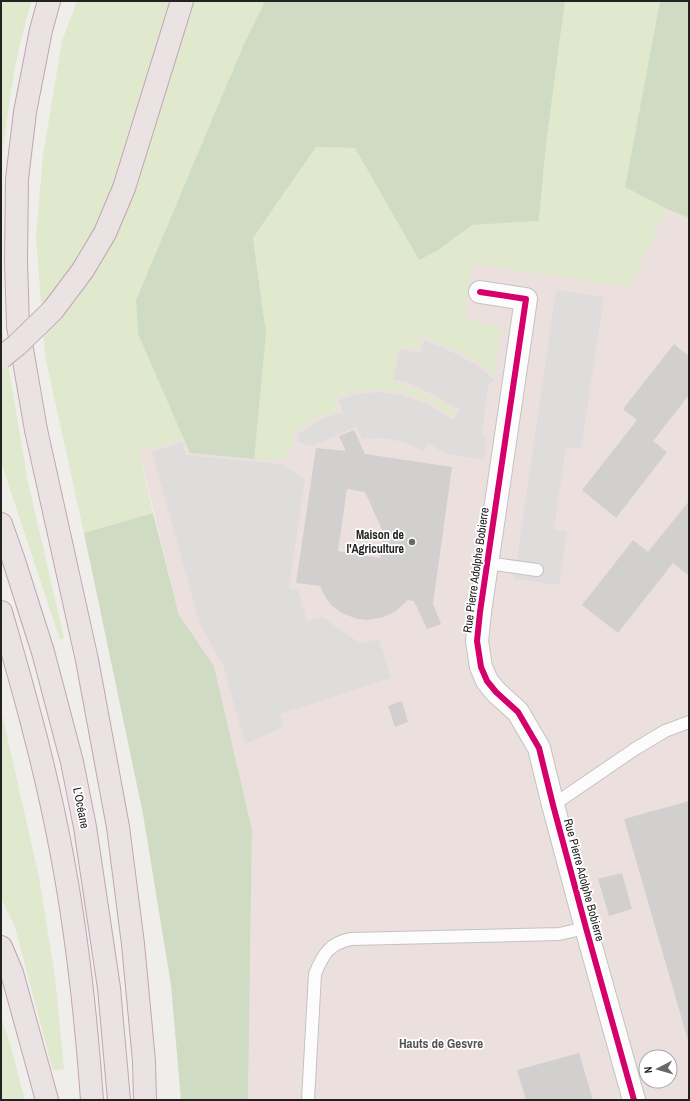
<svg xmlns="http://www.w3.org/2000/svg" width="690" height="1101" viewBox="0 0 690 1101" font-family="'Archivo Narrow',sans-serif">
	<style>
		.commercial { fill: #ece0df; fill-rule: evenodd }
		.grass { fill: #e0e9ce }
		.forest { fill: #cfdbc3 }
		.parking { fill: #dedddc }
		.building { fill: #d2d0ce; fill-rule: evenodd }
		.lines { fill: none; stroke-linecap: round; stroke-linejoin: round }
		.lane-casing { stroke: #c3c3c1; stroke-width: 14 }
		.street-casing { stroke: #c3c3c1; stroke-width: 24 }
		.highway-casing { stroke: #c2a5b1; stroke-width: 24 }
		.lane { stroke: #fdfcfc; stroke-width: 12 }
		.street { stroke: #fdfcfc; stroke-width: 22 }
		.highway { stroke: #ebe2e4; stroke-width: 22 }
		.highway-bridge-casing { stroke: #c2a5b1; stroke-width: 24; stroke-linecap: butt }
		.highway-bridge { stroke: #ebe2e4; stroke-width: 22 }
		.cycleway-casing { stroke: #fff; stroke-width: 8 }
		.cycleway { stroke: #d6006c; stroke-width: 6 }
		.poi-dot { fill: #6a6968; stroke: #fff; stroke-width: 1.5 }
		.labels { text-anchor: middle; dominant-baseline: central; stroke-width: 3.5; stroke-linejoin: round; paint-order: stroke }
		.poi-label { font-size: 12px; font-weight: bold; fill: #222; stroke: #fff; text-anchor: end }
		.street-label { font-size: 12px; fill: #222; stroke: #fff }
		.neighbourhood-label { font-size: 13px; font-weight: bold; fill: #555; stroke: #fff }
	</style>
	<rect width="100%" height="100%" fill="#f0eeeb"/>
	<path class="commercial" d="M 667,209 L 689,218 L 689,1100 L 248,1100 L 252,830 L 214,666 L 179,615 L 139,451 L 185,440 L 191,453 L 266,333 L 437,251 L 472,225 L 628,287 ZM 646,1057 L 670,1057 L 670,1081 L 646,1081 Z"/>
	<g class="grass">
		<path d="M 1,1 L 32,1 C 14,55 8,111 1,166 Z"/>
		<path d="M 77,1 L 265,1 L 243,46 L 136,300 L 138,334 L 185,440 L 139,451 L 153,513 L 84,533 L 45,356 L 36,237 L 43,155 L 62,41 Z"/>
		<path d="M 565,1 L 660,1 L 625,187 L 667,209 L 629,287 L 472,264 L 465,319 L 501,327 L 495,375 L 477,361 L 456,350 L 422,336 L 419,350 L 398,347 L 392,380 L 420,391 L 441,401 L 457,412 L 452,417 L 430,402 L 402,392 L 377,390 L 350,392 L 334,398 L 339,411 L 314,419 L 293,434 L 294,446 L 282,460 L 254,459 L 266,333 L 253,238 L 316,147 L 355,148 L 419,260 L 437,251 L 472,225 L 539,221 L 546,145 Z"/>
		<path d="M 1,324 L 28,482 L 64,638 L 60,640 L 1,462 Z"/>
		<path d="M 1,709 L 39,877 L 55,977 L 64,1069 L 53,1071 L 15,927 L 1,898 Z"/>
		<path d="M 1,1017 L 9,1040 L 25,1100 L 1,1100 Z"/>
	</g>
	<g class="forest">
		<path d="M 265,1 L 565,1 L 546,145 L 539,221 L 472,225 L 437,251 L 419,260 L 355,148 L 316,147 L 253,238 L 266,333 L 254,459 L 190,453 L 138,334 L 136,300 L 243,46 Z"/>
		<path d="M 660,1 L 689,1 L 689,218 L 667,209 L 625,187 Z"/>
		<path d="M 153,513 L 179,615 L 214,666 L 252,830 L 248,1100 L 181,1100 L 171,985 L 143,814 L 84,533 Z"/>
	</g>
	<g class="parking">
		<path d="M 556,290 L 604,297 L 581,449 L 566,447 L 554,529 L 567,531 L 559,585 L 514,579 Z"/>
		<path d="M 424,340 L 454,353 L 475,364 L 494,379 L 488,387 L 482,434 L 487,437 L 484,460 L 444,453 L 428,443 L 423,451 L 403,442 L 383,438 L 362,439 L 356,427 L 312,446 L 298,442 L 298,434 L 321,419 L 343,412 L 338,400 L 357,394 L 378,392 L 401,395 L 427,404 L 453,420 L 460,410 L 436,396 L 411,384 L 393,379 L 400,349 L 420,353 Z"/>
		<path d="M 182,442 L 186,455 L 282,464 L 305,480 L 289,588 L 298,590 L 307,621 L 322,617 L 360,643 L 379,639 L 391,678 L 280,714 L 284,727 L 245,744 L 223,665 L 200,625 L 152,452 Z"/>
	</g>
	<g class="building">
		<path d="M 674,344 L 689,356 L 689,395 L 653,441 L 667,452 L 616,518 L 582,490 L 637,420 L 623,409 Z"/>
		<path d="M 354,430 L 365,454 L 452,467 L 433,604 L 441,624 L 427,629 L 414,601 L 408,600 L 396,611 L 384,617 L 368,620 L 357,619 L 342,613 L 331,605 L 326,598 L 320,586 L 296,583 L 316,448 L 346,451 L 339,436 ZM 347,489 L 365,492 L 384,534 L 380,558 L 338,551 Z"/>
		<path d="M 689,501 L 689,573 L 688,575 L 673,563 L 618,633 L 582,605 L 633,540 L 648,552 Z"/>
		<path d="M 402,701 L 408,722 L 395,727 L 388,706 Z"/>
		<path d="M 689,801 L 689,1044 L 624,819 Z"/>
		<path d="M 622,873 L 632,909 L 609,916 L 598,879 Z"/>
		<path d="M 579,1053 L 593,1100 L 526,1100 L 517,1070 Z"/>
	</g>
	<g class="lines">
		<defs>
			<g id="lane">
				<path d="M 487,563 L 537,570"/>
				<path d="M 553,805 L 635,749 L 665,731 L 689,722"/>
				<path d="M 308,1100 L 315,974 C 323,954 330,943 351,939 L 559,934 L 586,928"/>
			</g>
			<path id="street" d="M 480,292 L 526,299 L 480,612 L 477,641 L 481,667 L 487,681 L 496,692 L 518,712 L 539,748 L 553,805 L 586,928 L 634,1100"/>
			<g id="highway">
				<path d="M 49,1 L 41,30 L 25,112 L 17,179 L 16,262 L 18,326 L 36,430 L 87,660 L 118,827 L 133,944 L 144,1061 L 145,1100"/>
				<path d="M 83,270 L 105,233 L 124,188 L 182,1"/>
				<path d="M 1,524 L 14,561 L 43,652 L 72,762 L 85,827 L 109,988 L 119,1100"/>
				<path d="M 1,612 C 24,691 46,770 61,850 C 77,933 86,1016 92,1100"/>
				<path d="M 1,947 L 12,973 L 47,1100"/>
			</g>
		</defs>
		<use href="#lane" class="lane-casing"/>
		<use href="#street" class="street-casing"/>
		<use href="#highway" class="highway-casing"/>
		<use href="#lane" class="lane"/>
		<use href="#street" class="street"/>
		<use href="#highway" class="highway"/>
		<defs>
			<path id="highway-bridge" d="M 1,358 L 17,345 L 53,310 L 83,270"/>
		</defs>
		<use href="#highway-bridge" class="highway-bridge-casing"/>
		<use href="#highway-bridge" class="highway-bridge"/>
		<defs>
			<path id="cycleway" d="M 480,292 L 526,299 L 480,612 L 477,641 L 481,667 L 487,681 L 496,692 L 518,712 L 539,748 L 553,805 L 586,928 L 634,1100"/>
		</defs>
		<use href="#cycleway" class="cycleway-casing"/>
		<use href="#cycleway" class="cycleway"/>
	</g>
	<circle class="poi-dot" cx="412" cy="542" r="4"/>
	<g class="labels">
		<g class="poi-label">
			<text x="404" y="535">Maison de<tspan x="404" dy="14">l'Agriculture</tspan></text>
		</g>
		<g class="street-label">
			<text transform="translate(476 570) rotate(-82)">Rue Pierre Adolphe Bobierre</text>
			<text transform="translate(81 808) rotate(79)">L’Océane</text>
			<text transform="translate(584 880) rotate(75)">Rue Pierre Adolphe Bobierre</text>
		</g>
		<g class="neighbourhood-label">
			<text x="441" y="1043">Hauts de Gesvre</text>
		</g>
	</g>
	<rect width="690" height="1101" fill="none" stroke="#222222" stroke-width="4"/>
	<g transform="translate(658 1069) rotate(264)"><circle r="19" fill="#ffffff" stroke="#a7a7a7"/>
	<path d="M0-3L7 15L0 10L-7 15Z" fill="#6a6968"/>
	<text y="-6" font-size="11" font-weight="bold" text-anchor="middle" fill="#222222">N</text>
	</g>
</svg>
